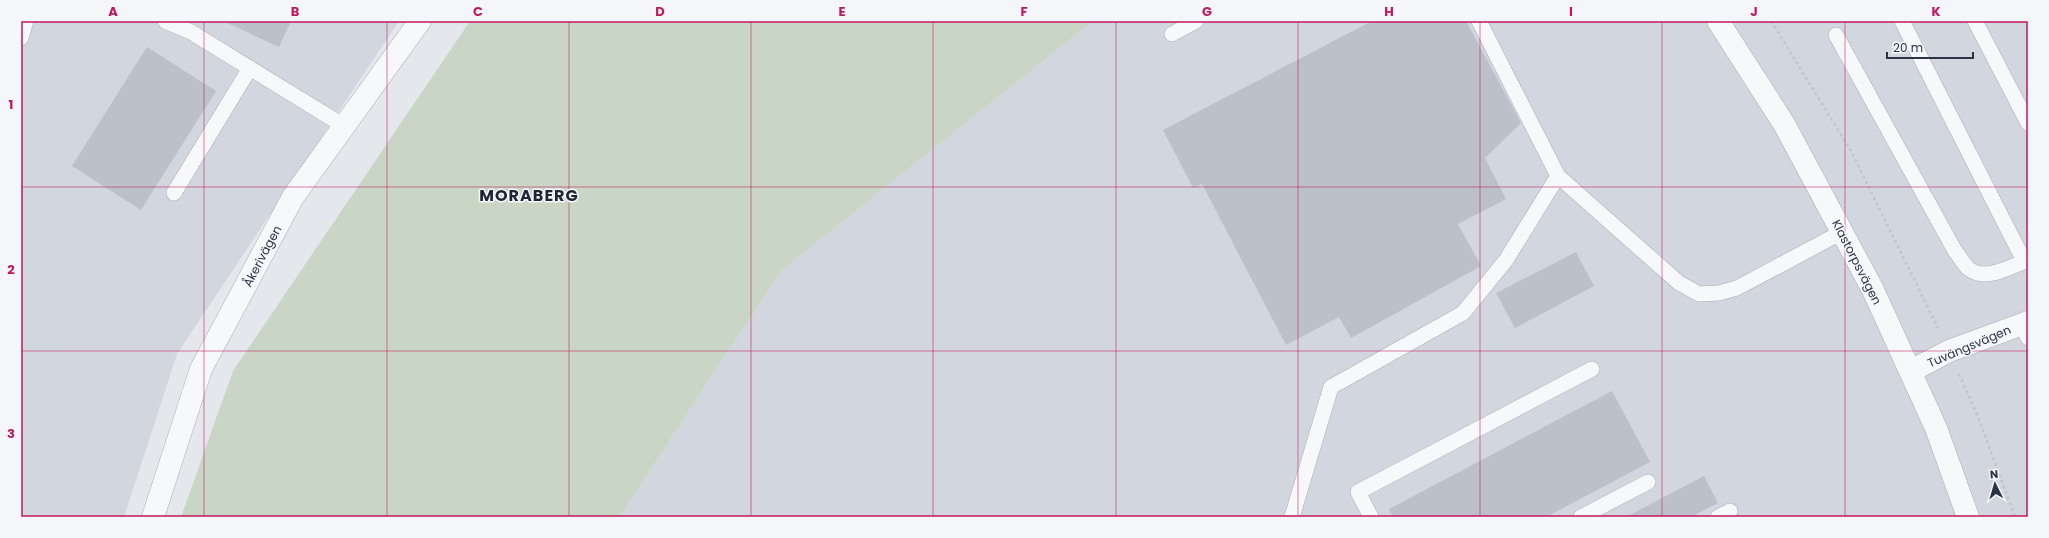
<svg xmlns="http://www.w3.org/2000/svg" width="2049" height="538" viewBox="0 0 2049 538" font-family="Poppins,sans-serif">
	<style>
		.built { fill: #d2d6de }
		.green { fill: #c9d6c5 }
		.building { fill: #bbc0ca }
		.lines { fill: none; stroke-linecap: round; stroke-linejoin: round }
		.service-casing { stroke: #a9aeb7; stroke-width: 16 }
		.minor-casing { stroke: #a9aeb7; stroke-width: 23 }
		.tertiary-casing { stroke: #a9aeb7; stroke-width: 23 }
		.path { stroke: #c2c5cb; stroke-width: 2.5; stroke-dasharray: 3 3; stroke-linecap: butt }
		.service { stroke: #f7f8fa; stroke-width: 15 }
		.minor { stroke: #f7f8fa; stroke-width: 22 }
		.tertiary { stroke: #f7f8fa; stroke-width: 22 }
		.grid { fill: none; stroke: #c2185b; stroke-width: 1; stroke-opacity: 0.55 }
		.labels { text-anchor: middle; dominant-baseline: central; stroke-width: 3; stroke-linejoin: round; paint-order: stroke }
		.street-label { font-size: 12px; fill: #2b3445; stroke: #f4f6f9 }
		.district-label { font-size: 16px; font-weight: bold; letter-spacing: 1px; fill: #1d2536; stroke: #f4f6f9 }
		.neatline { fill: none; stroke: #c2185b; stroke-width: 1.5 }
		.grid-label { font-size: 13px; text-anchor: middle; font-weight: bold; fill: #c2185b }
	</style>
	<rect width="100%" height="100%" fill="#e4e7ec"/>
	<g class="built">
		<path d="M 21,21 L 399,21 L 177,354 L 124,517 L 21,517 Z"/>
		<path d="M 1093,21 L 2028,21 L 2028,517 L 619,517 L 781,271 Z"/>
	</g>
	<path class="green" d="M 470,21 L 1093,21 L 781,271 L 619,517 L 181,517 L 233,371 Z"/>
	<g class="building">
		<path d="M 223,21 L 291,21 L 279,47 Z"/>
		<path d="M 1372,21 L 1466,21 L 1521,123 L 1485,158 L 1506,199 L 1458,224 L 1481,266 L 1351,338 L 1339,317 L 1286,345 L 1202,184 L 1193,188 L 1163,130 Z"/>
		<path d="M 147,47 L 216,91 L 141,210 L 72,166 Z"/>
		<path d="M 1576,252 L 1594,286 L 1515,328 L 1496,293 Z"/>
		<path d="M 1612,391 L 1650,462 L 1546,517 L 1393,517 L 1389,509 Z"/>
		<path d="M 1704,476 L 1718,503 L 1691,517 L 1626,517 Z"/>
	</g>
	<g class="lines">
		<defs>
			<g id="service">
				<path d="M 165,21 L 191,32 L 344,126"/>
				<path d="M 1902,21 L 2024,261"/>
				<path d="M 1975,21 L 2028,123"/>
				<path d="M 1172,34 L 1196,21"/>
				<path d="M 1836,35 L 1955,251 C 1960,257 1964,265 1969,269 C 1986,282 2011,266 2028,260"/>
				<path d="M 21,38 L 26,21"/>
				<path d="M 1558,176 L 1679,283 L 1699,294 L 1719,293 L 1737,288 L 1842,232"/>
				<path d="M 174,193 L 250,68"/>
				<path d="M 2022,324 L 2028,338"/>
				<path d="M 1292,517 L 1331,387 L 1463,313 L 1506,260 L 1558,176 L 1479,21"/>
				<path d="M 1371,517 L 1358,492 L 1592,369"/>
				<path d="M 1581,517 L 1648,482"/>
				<path d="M 1718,517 L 1730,511"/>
			</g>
			<g id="minor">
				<path d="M 1911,371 L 1949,351 L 2028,322"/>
				<path d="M 153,517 L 201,369 L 293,197 L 420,21"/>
			</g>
			<path id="tertiary" d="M 1718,21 L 1784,124 L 1873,290 L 1936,428 L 1968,517"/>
		</defs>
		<use href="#service" class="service-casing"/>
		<use href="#minor" class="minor-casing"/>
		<use href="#tertiary" class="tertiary-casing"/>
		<g class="path">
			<path d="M 1771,21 L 1851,151 L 1938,328"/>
			<path d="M 1959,374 L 1979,419 L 2015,517"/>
		</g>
		<use href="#service" class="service"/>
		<use href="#minor" class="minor"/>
		<use href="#tertiary" class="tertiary"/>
	</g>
	<path class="grid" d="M 204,21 L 204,517M 387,21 L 387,517M 569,21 L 569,517M 751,21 L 751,517M 933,21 L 933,517M 1116,21 L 1116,517M 1298,21 L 1298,517M 1480,21 L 1480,517M 1662,21 L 1662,517M 1845,21 L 1845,517M 21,187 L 2028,187M 21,351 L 2028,351"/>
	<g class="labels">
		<g class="street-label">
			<text transform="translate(262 256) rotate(-62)">Åkerivägen</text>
			<text transform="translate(1857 262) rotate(63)">Klastorpsvägen</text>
			<text transform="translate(1969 346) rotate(-23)">Tuvängsvägen</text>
		</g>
		<g class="district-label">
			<text x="529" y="195">MORABERG</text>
		</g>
	</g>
	<rect width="2049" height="538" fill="none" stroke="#f4f6f9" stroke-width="44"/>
	<g transform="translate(1995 484) rotate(355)" stroke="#f4f6f9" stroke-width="3" paint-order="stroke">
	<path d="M0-3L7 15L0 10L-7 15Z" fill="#2b3445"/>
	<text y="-6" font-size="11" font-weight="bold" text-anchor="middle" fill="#2b3445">N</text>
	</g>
	<path d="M1887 52v6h86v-6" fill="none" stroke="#2b3445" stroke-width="2"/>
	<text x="1893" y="52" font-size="12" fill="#2b3445" stroke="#f4f6f9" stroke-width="3" paint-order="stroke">20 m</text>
	<rect x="22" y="22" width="2005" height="494" class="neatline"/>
	<g class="grid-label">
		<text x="113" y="16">A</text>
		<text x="295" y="16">B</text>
		<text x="478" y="16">C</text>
		<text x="660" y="16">D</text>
		<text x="842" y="16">E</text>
		<text x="1024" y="16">F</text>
		<text x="1207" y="16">G</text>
		<text x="1389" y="16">H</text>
		<text x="1571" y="16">I</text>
		<text x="1754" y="16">J</text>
		<text x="1936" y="16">K</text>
		<text x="11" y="109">1</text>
		<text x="11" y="274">2</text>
		<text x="11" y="438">3</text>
	</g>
</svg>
